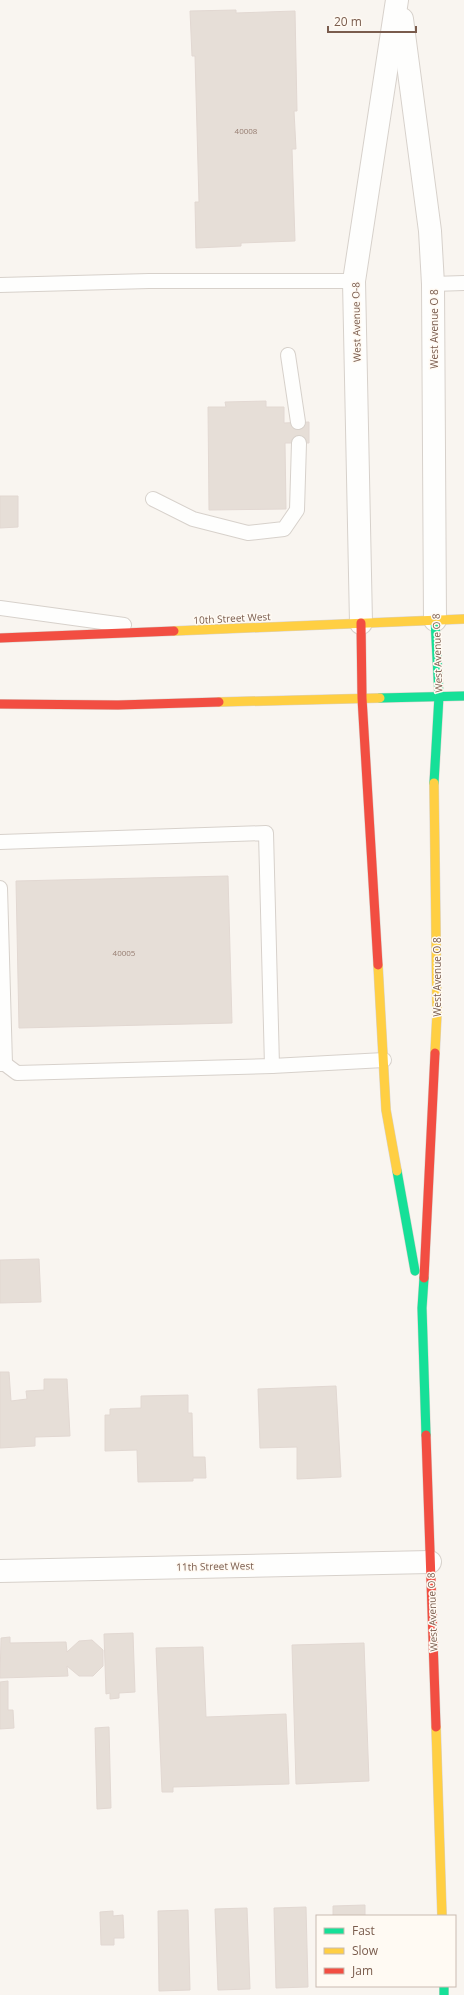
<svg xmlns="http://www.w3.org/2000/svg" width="464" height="1995" viewBox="0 0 464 1995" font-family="'Open Sans',sans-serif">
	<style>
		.building { fill: #e6ded7; stroke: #e2d8d2 }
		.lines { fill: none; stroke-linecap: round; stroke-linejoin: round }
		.lane-casing { stroke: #d7d1cb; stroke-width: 16 }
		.street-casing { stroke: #d7d1cb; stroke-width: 24 }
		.fast-casing { stroke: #d9d2cb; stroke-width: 10 }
		.slow-casing { stroke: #d9d2cb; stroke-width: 10 }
		.jam-casing { stroke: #d9d2cb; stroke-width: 10 }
		.lane { stroke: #fefefd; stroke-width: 14 }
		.street { stroke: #fefefd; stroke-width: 22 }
		.fast { stroke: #16e098; stroke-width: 9 }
		.slow { stroke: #ffcf43; stroke-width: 9 }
		.jam { stroke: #f24e42; stroke-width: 9 }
		.labels { text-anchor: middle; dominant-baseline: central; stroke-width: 3; stroke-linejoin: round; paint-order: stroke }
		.number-label { font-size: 8px; fill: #977e72 }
		.street-label { font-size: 10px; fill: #7a5c4d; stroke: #fffaf3 }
	</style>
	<rect width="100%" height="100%" fill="#f9f5f0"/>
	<g class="building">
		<path d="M 236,10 L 236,13 L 295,11 L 297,111 L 294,111 L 296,149 L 292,149 L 295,241 L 241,243 L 241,246 L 196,248 L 195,202 L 199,202 L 195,56 L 192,56 L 190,11 Z"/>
		<path d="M 266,401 L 266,407 L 284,407 L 284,423 L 309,422 L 309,443 L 285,443 L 286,509 L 209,510 L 208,407 L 226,407 L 225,402 Z"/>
		<path d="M 0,496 L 18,496 L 18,527 L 0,528 Z"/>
		<path d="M 228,876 L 232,1023 L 19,1028 L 16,881 Z"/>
		<path d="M 39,1259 L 41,1302 L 0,1303 L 0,1260 Z"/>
		<path d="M 0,1372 L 9,1372 L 11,1401 L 27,1399 L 26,1391 L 44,1390 L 44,1379 L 67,1379 L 70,1436 L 35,1437 L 35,1446 L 0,1448 Z"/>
		<path d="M 336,1386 L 341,1477 L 297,1479 L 297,1447 L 260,1448 L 258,1389 Z"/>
		<path d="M 188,1395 L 188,1413 L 192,1413 L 193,1457 L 205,1457 L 206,1478 L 193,1478 L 193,1481 L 138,1482 L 137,1450 L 105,1451 L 105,1415 L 110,1415 L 110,1409 L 141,1408 L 141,1396 Z"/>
		<path d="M 133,1633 L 135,1692 L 119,1693 L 119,1698 L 110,1699 L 110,1693 L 106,1694 L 104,1634 Z"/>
		<path d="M 10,1637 L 10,1643 L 66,1642 L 67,1652 L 79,1641 L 92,1640 L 103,1650 L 103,1666 L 93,1676 L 79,1676 L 67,1666 L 68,1676 L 0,1678 L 1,1638 Z"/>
		<path d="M 364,1643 L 369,1781 L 296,1784 L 292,1645 Z"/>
		<path d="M 203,1647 L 206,1717 L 286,1714 L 289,1784 L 173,1787 L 173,1792 L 162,1792 L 156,1648 Z"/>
		<path d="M 8,1681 L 8,1710 L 13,1710 L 14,1728 L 0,1729 L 0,1682 Z"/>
		<path d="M 109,1727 L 111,1808 L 97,1809 L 95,1728 Z"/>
		<path d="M 365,1905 L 365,1916 L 333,1916 L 333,1906 Z"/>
		<path d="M 306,1907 L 308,1987 L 276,1988 L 274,1908 Z"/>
		<path d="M 247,1908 L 250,1989 L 218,1990 L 215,1909 Z"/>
		<path d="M 188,1910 L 190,1990 L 159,1991 L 158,1911 Z"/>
		<path d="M 113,1911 L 113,1916 L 123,1915 L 124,1938 L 114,1938 L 114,1945 L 101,1945 L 100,1912 Z"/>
	</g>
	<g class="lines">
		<defs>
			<g id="lane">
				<path d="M 433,284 L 464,283"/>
				<path d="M 0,285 L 149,281 L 354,281"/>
				<path d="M 288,355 L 298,422"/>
				<path d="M 153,499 L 193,519 L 248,533 L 284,529 L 297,510 L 299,443"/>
				<path d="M 0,608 L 124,625"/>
				<path d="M 0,842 L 266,833 L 272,1066 L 17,1073 L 5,1064 L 0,1064"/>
				<path d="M 0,888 L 5,1064"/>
				<path d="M 272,1066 L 384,1060"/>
			</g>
			<g id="street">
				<path d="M 402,19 L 430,231 L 433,284 L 435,620"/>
				<path d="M 361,623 L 354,281 L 397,0"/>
				<path d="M 0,1571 L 430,1562"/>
			</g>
			<g id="fast">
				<path d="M 380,698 L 464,696"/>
				<path d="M 434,783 L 439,696 L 435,620"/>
				<path d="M 397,1171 L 415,1271"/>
				<path d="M 424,1278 L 422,1308 L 426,1435"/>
				<path d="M 444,1986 L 444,1995"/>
			</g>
			<g id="slow">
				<path d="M 174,631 L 464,619"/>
				<path d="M 219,702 L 380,698"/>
				<path d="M 434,783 L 437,1013 L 435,1053"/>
				<path d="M 378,965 L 386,1110 L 397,1171"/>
				<path d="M 436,1727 L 442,1916"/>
			</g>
			<g id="jam">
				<path d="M 361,623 L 362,698 L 378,965"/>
				<path d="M 0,638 L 174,631"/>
				<path d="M 0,704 L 118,705 L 219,702"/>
				<path d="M 424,1278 L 435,1053"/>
				<path d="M 426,1435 L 436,1727"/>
			</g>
		</defs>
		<use href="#lane" class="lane-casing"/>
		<use href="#street" class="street-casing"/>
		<use href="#fast" class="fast-casing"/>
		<use href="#slow" class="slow-casing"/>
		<use href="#jam" class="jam-casing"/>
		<use href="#lane" class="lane"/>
		<use href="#street" class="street"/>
		<use href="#fast" class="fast"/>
		<use href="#slow" class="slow"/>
		<use href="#jam" class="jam"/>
	</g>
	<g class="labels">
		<g class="number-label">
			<text x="246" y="130">40008</text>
			<text x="124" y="952">40005</text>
		</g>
		<g class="street-label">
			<text transform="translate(356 322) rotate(-91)">West Avenue O-8</text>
			<text transform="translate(434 329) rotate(-90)">West Avenue O 8</text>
			<text transform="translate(232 618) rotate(-3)">10th Street West</text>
			<text transform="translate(437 653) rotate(-92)">West Avenue O 8</text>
			<text transform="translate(437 977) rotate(-90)">West Avenue O 8</text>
			<text transform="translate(215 1566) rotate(-1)">11th Street West</text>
			<text transform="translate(432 1612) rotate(-92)">West Avenue O 8</text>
		</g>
	</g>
	<rect x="316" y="1915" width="140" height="72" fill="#fffaf3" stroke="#cabbb1"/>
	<rect x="324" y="1928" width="20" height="6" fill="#16e098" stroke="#cabbb1"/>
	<text x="352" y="1935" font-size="12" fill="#7a5c4d">Fast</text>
	<rect x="324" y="1948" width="20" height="6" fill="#ffcf43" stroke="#cabbb1"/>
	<text x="352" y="1955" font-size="12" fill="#7a5c4d">Slow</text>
	<rect x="324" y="1968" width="20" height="6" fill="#f24e42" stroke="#cabbb1"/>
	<text x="352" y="1975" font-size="12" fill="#7a5c4d">Jam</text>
	<path d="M328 26v6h88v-6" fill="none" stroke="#7a5c4d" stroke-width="2"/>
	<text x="334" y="26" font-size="12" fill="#7a5c4d" stroke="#fffaf3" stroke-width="3" paint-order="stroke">20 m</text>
</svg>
